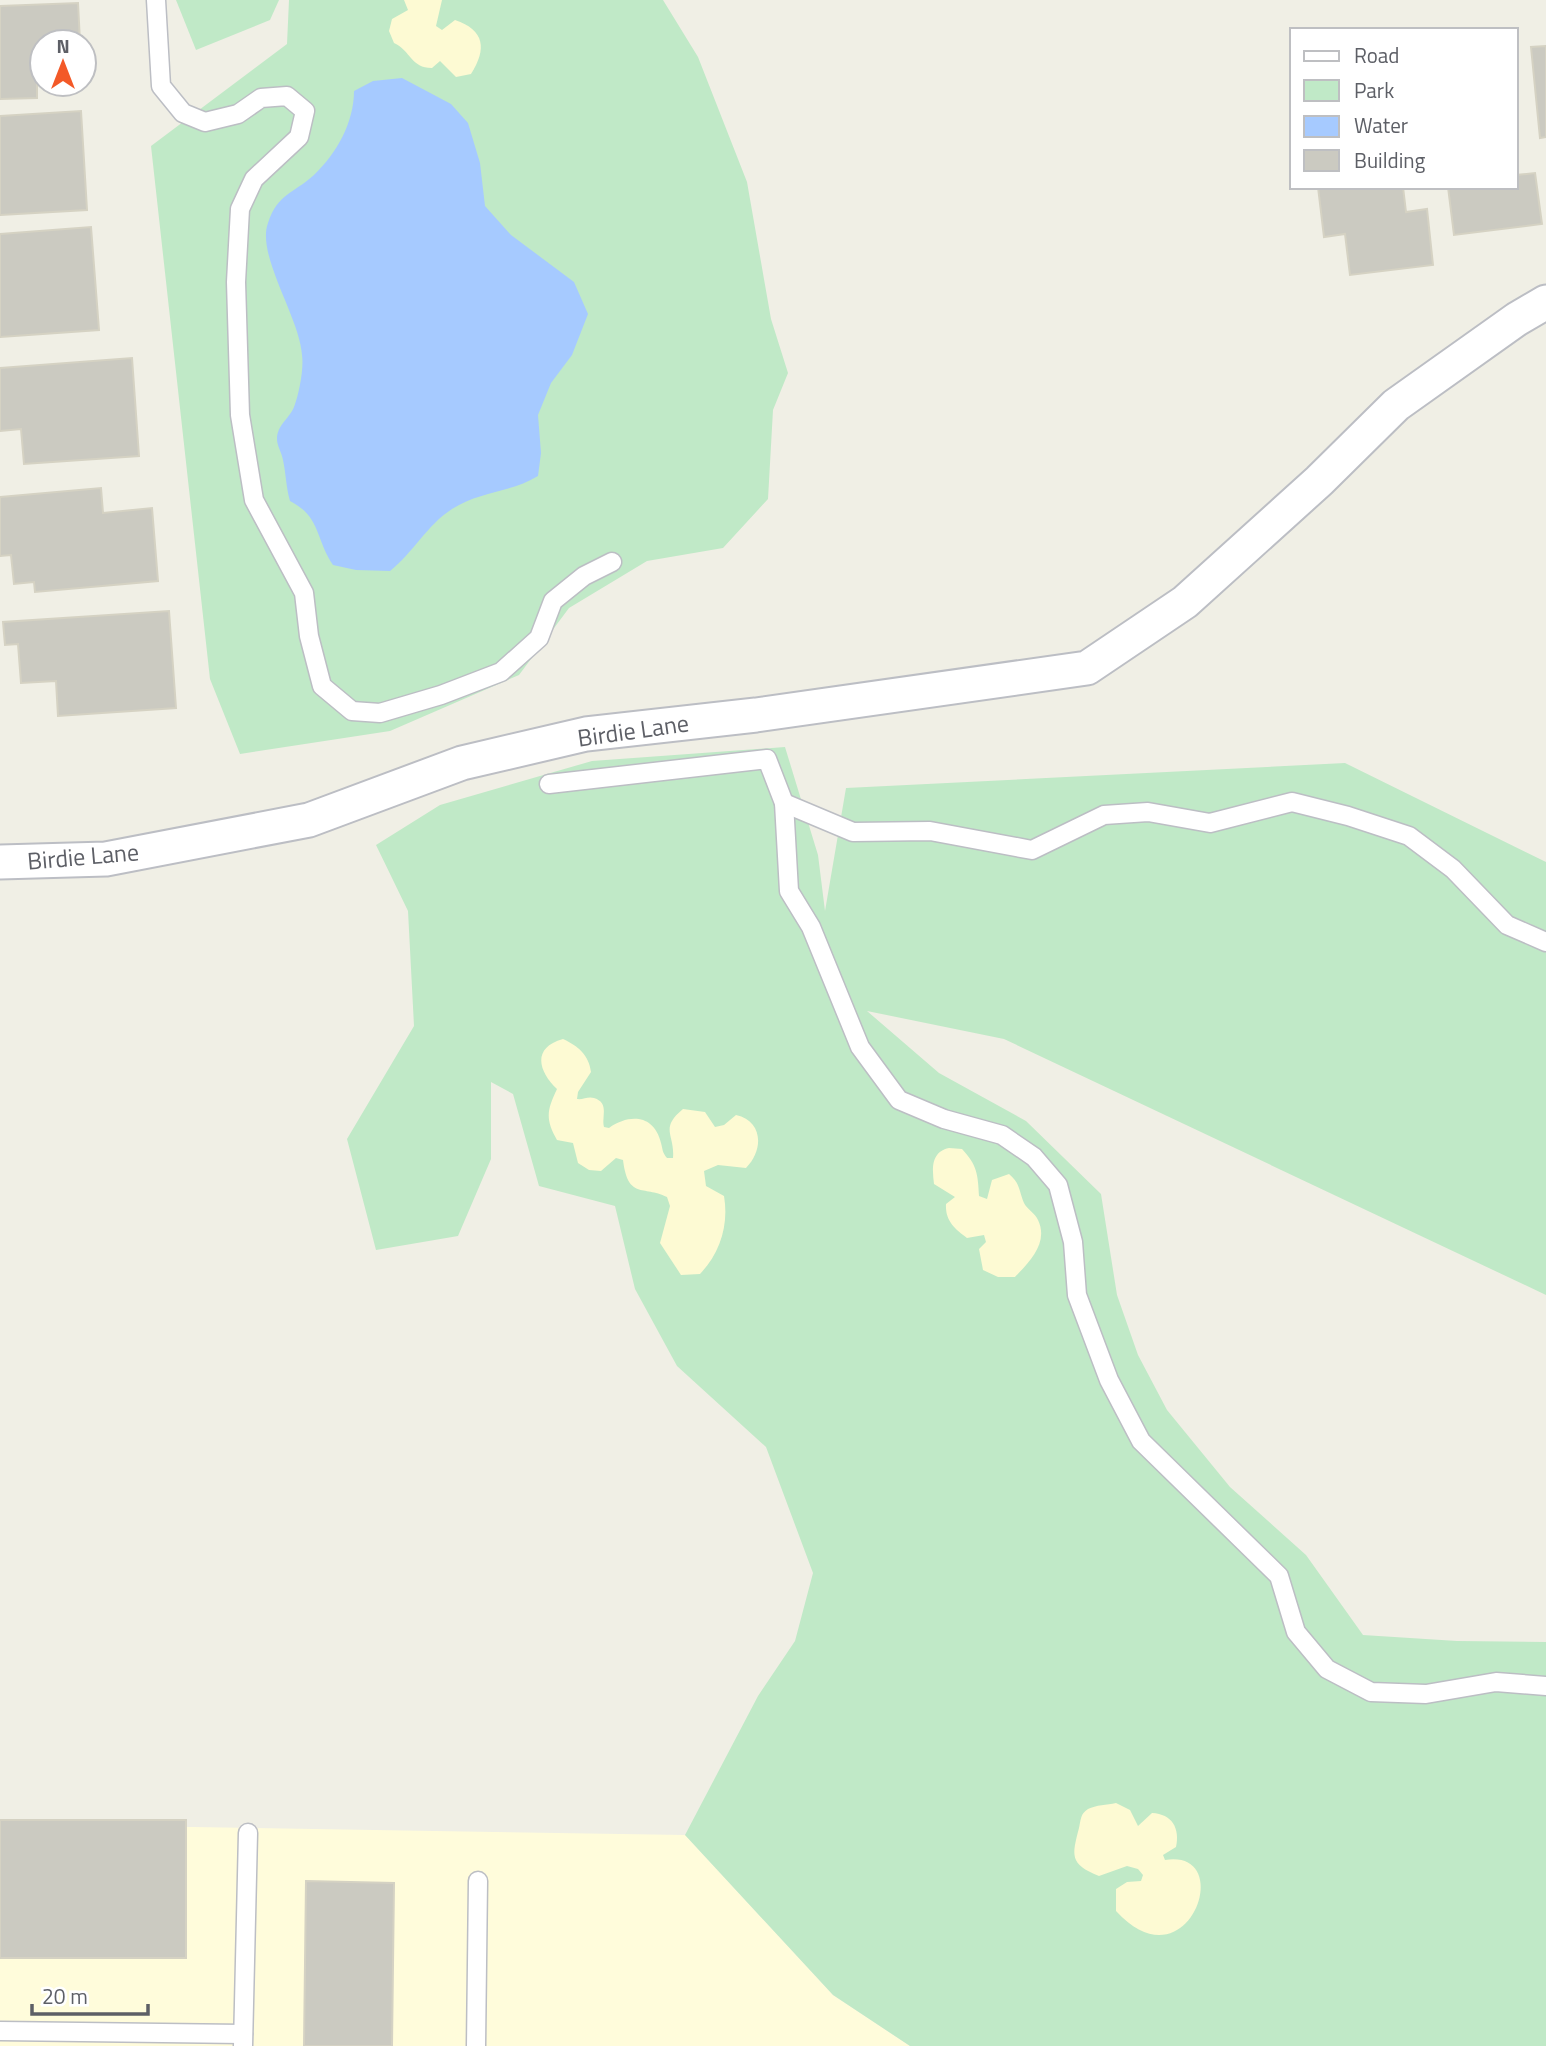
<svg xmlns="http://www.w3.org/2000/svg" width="1546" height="2046" viewBox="0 0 1546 2046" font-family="'Titillium Web',sans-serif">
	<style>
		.commercial { fill: #fffcdb }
		.green { fill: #c0e9c7 }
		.sand { fill: #fdfad3 }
		.water { fill: #a6caff }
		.building { fill: #cbcac1; stroke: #d5d2c3; stroke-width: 2 }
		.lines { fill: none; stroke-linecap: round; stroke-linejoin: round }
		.service-casing { stroke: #bcbec4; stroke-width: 21 }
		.minor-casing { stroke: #bcbec4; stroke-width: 37 }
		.service { stroke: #fff; stroke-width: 18 }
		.minor { stroke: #fff; stroke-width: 33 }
		.labels { text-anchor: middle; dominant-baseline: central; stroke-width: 5; stroke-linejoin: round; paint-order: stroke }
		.street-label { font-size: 24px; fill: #5d5f66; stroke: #fff }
	</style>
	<rect width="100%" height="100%" fill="#f0efe5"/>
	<path class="commercial" d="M 0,1824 L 685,1835 L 833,1995 L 910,2046 L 0,2046 Z"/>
	<g class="green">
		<path d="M 176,0 L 279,0 L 270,20 L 196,50 Z"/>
		<path d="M 289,0 L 663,0 L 698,57 L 747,182 L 771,319 L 788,373 L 773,410 L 768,499 L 723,548 L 647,561 L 569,608 L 519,675 L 390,731 L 240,754 L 210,679 L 151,146 L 287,44 Z"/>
		<path d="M 785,747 L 818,855 L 825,911 L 846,788 L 1345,763 L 1546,862 L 1546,1295 L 1004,1039 L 867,1011 L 939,1073 L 1026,1121 L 1101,1194 L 1117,1295 L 1138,1355 L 1167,1410 L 1230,1487 L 1306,1555 L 1363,1635 L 1457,1641 L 1546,1642 L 1546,2046 L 910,2046 L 833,1995 L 685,1835 L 758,1696 L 795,1641 L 813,1573 L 766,1447 L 677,1366 L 635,1289 L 615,1206 L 539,1186 L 513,1094 L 491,1082 L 491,1159 L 458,1236 L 376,1250 L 347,1139 L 414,1026 L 408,911 L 376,845 L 440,805 L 592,761 Z"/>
	</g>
	<g class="sand">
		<path d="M 404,0 L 442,0 L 436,26 L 442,30 L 455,20 C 485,30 487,49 471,74 L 456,77 L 440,61 L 432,68 C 411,68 411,51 394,43 L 389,31 L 392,19 L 408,10 Z"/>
		<path d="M 563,1039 C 578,1046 589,1055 591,1072 L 578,1092 L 577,1099 C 583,1100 588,1096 594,1098 C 610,1103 601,1117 604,1127 L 609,1128 C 629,1114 654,1114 661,1143 C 663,1150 662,1152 667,1158 L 673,1158 C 675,1134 659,1129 683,1109 L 705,1112 L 715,1127 L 724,1125 L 736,1115 C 763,1121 764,1150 746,1168 L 718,1165 L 704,1171 L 706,1186 L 724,1196 C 729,1225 720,1253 700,1274 L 681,1275 L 660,1243 L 670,1206 L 667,1197 C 643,1185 628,1200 623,1160 L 616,1158 L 601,1171 L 589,1170 L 578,1163 L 573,1143 L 557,1140 C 545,1119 547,1110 557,1089 C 539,1072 531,1048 563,1039 Z"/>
		<path d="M 949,1148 L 962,1149 C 977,1165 978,1174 979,1196 L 987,1199 L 992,1180 L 1009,1174 C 1020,1183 1019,1191 1024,1203 C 1027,1209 1035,1213 1038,1220 C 1049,1243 1029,1262 1015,1277 L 998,1277 L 983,1270 L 979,1249 L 986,1242 L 984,1235 L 967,1238 C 955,1229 945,1221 946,1204 L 955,1197 L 934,1184 C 932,1168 931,1152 949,1148 Z"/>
		<path d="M 1116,1803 L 1130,1810 L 1138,1826 L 1152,1813 C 1172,1814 1180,1828 1176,1847 L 1163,1855 L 1165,1860 C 1238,1848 1188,1990 1116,1911 L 1116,1889 L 1127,1882 L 1141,1881 L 1143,1875 L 1138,1869 L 1127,1866 L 1099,1876 C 1069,1864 1072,1855 1079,1828 C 1081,1820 1080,1814 1088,1809 C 1096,1805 1107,1805 1116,1803 Z"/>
	</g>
	<path class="water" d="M 402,78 L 451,104 L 468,123 L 480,163 L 485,206 L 511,235 L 574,282 L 588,314 L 572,355 L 551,383 L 538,415 L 541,453 L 538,476 C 510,493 480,491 452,509 C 427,525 413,553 390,571 L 356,570 L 333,565 C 315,538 321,517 290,501 C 286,487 286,474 283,460 C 282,453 277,446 277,439 C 277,425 289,419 294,407 C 299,394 304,369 302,355 C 300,318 256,255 268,223 C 278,193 293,194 314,175 C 337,153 354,122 354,91 L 373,81 Z"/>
	<g class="building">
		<path d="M 78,3 L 80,42 L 42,42 L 42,72 L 37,72 L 37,98 L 0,99 L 0,6 Z"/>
		<path d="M 1546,46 L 1546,137 L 1540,138 L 1531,47 Z"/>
		<path d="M 81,111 L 87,210 L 0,215 L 0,116 Z"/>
		<path d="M 1535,173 L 1542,224 L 1454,235 L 1448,187 L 1516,187 L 1516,175 Z"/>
		<path d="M 1318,187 L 1403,187 L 1406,212 L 1427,209 L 1433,265 L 1350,275 L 1345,234 L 1324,237 Z"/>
		<path d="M 91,227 L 99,330 L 0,337 L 0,234 Z"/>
		<path d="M 132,358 L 139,456 L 24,464 L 21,429 L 0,431 L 0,368 Z"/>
		<path d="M 101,488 L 103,513 L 152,508 L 158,581 L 35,592 L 34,582 L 14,584 L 11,555 L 0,556 L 0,497 Z"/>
		<path d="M 169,611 L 176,708 L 58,716 L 56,681 L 21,683 L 18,644 L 5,645 L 3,622 Z"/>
		<rect x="0" y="1820" width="186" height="138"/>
		<path d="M 306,1881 L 394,1883 L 392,2046 L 304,2046 Z"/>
	</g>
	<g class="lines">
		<defs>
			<g id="service">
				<path d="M 156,0 L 161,86 L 183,113 L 205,122 L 238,114 L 261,98 L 287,96 L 305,111 L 299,137 L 254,179 L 240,209 L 236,282 L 240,415 L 254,500 L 304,593 L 309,636 L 322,686 L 352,711 L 380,713 L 441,695 L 501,672 L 539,638 L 553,601 L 584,576 L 612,562"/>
				<path d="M 549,784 L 767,759 L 784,803 L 789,891 L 811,927 L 860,1047 L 899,1100 L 944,1119 L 1002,1135 L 1034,1157 L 1058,1185 L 1073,1242 L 1077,1295 L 1109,1380 L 1141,1441 L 1279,1576 L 1296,1632 L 1327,1669 L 1371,1692 L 1426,1694 L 1496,1682 L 1546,1686"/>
				<path d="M 784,803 L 853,832 L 930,831 L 1032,850 L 1104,815 L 1148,812 L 1210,823 L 1292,802 L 1348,816 L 1409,836 L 1453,869 L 1507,925 L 1546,942"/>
				<path d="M 0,2031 L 243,2034"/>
				<path d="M 243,2046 L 248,1833"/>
				<path d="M 476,2046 L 478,1881"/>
			</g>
			<path id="minor" d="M 0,862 L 106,859 L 309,820 L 462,763 L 586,734 L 756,715 L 1087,668 L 1185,602 L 1319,481 L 1396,405 L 1517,319 L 1546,302"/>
		</defs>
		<use href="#service" class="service-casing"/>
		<use href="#minor" class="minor-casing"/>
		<use href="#service" class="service"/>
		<use href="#minor" class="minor"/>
	</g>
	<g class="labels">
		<g class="street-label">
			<text transform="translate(633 730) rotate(-8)">Birdie Lane</text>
			<text transform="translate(83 856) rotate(-5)">Birdie Lane</text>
		</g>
	</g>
	<rect x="1290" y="28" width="228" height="161" fill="#ffffff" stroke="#bebfc2" stroke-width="2"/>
	<rect x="1304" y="51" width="35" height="10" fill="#ffffff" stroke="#bebfc2" stroke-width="2"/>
	<text x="1354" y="63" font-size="21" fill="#5d5f66">Road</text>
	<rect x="1304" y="80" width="35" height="21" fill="#c0e9c7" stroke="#bebfc2" stroke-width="2"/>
	<text x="1354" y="98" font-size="21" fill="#5d5f66">Park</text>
	<rect x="1304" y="116" width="35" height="21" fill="#a6caff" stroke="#bebfc2" stroke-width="2"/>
	<text x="1354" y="133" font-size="21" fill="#5d5f66">Water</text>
	<rect x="1304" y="150" width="35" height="21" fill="#cbcac1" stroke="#bebfc2" stroke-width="2"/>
	<text x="1354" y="168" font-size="21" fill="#5d5f66">Building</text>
	<g transform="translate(63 63)"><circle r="33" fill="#ffffff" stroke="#bebfc2" stroke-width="2"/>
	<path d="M0-5L12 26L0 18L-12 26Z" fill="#f35928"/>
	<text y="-10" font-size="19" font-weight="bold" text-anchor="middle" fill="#5d5f66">N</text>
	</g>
	<path d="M32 2004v10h116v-10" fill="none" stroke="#5d5f66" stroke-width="3.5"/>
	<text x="42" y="2004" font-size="21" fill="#5d5f66" stroke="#ffffff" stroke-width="5" paint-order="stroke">20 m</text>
</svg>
